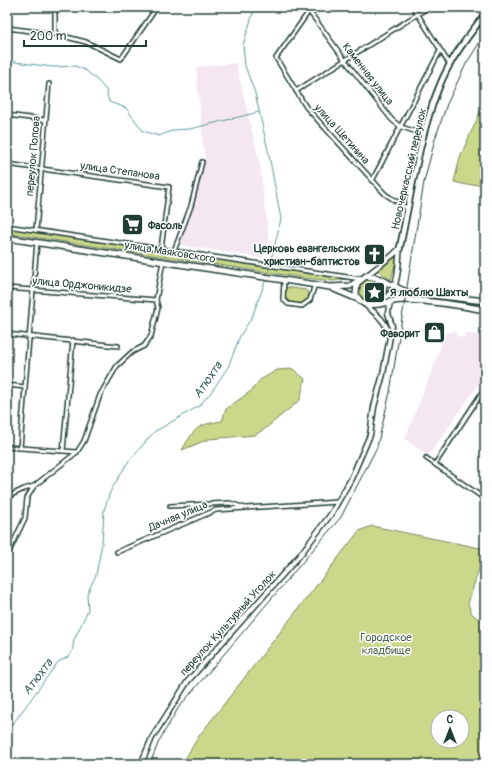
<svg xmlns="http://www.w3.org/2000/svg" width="492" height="771" viewBox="0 0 492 771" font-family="Pangolin,sans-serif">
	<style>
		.built { fill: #f4e7f2 }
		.green { fill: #cbd88b; stroke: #758a60; fill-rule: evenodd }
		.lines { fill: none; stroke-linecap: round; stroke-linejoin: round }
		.stream { stroke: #5a969b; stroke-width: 1 }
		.minor-casing { stroke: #1f3d34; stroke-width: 6 }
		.tertiary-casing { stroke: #1f3d34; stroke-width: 7 }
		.secondary-casing { stroke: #1f3d34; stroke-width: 8 }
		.primary-casing { stroke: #1f3d34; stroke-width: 8 }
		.minor { stroke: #fff; stroke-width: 3 }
		.tertiary { stroke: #fff; stroke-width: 4 }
		.secondary { stroke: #fff; stroke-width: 4.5 }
		.primary { stroke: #fff; stroke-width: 5 }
		.rail { stroke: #1f3d34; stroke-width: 1 }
		.labels { text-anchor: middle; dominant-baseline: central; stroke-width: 3; stroke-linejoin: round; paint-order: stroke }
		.street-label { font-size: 11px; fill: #1f3d34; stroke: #fff }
		.poi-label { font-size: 11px; font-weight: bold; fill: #1f3d34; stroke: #fff; text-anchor: start }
		.park-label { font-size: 11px; fill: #4a644a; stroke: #fff }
		.water-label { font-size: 12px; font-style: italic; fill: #38625f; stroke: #fff }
	</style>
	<rect width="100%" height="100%" fill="#fff"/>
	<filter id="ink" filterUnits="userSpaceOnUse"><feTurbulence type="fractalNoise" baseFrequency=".025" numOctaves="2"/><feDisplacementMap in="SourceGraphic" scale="8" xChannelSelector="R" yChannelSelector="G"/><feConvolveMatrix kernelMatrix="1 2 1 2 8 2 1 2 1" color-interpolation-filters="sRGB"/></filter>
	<g filter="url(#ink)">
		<g class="built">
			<path d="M 236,63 L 260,165 L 269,241 L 262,258 L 180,245 L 193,207 L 205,163 L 196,67 Z"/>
			<path d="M 446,331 L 451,333 L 453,331 L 456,332 L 456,336 L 464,337 L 465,333 L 485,336 L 485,375 L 428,456 L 405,439 L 437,358 Z"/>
		</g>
		<g class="green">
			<path d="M 485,101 L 485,178 L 481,184 L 467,185 L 454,182 L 460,157 Z"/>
			<path d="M 7,228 L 346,279 L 333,281 L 305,278 L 7,233 Z"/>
			<path d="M 397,256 L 391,280 L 377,270 Z"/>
			<circle cx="370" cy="290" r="11"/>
			<path d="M 285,287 L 306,290 L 309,294 L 308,300 L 302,305 L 290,303 L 284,299 Z"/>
			<path d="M 414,295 L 485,305 L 485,307 L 414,298 Z"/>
			<path d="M 293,369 L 305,379 L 300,400 L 266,428 L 255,435 L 209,439 L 182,450 C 195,428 196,425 222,421 L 226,409 L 251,391 L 260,380 L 277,370 Z"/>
			<path d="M 372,526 L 485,549 L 468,604 L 472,614 L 485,623 L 485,764 L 182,764 L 199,736 L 359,531 ZM 438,717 L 462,717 L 462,741 L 438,741 Z"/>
		</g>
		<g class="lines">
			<g class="stream">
				<path d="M 255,7 L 243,45 L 245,66 L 255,93 L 269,155 L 281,219 L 267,276"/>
				<path d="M 7,61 L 53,67 L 75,66 L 85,70 L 97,80 L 106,90 L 109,102 L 126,108 L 143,131 L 159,136 L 174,130 L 190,129 L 259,112"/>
				<path d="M 7,732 L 58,662 L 68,657 L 72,652 L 74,640 L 88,610 L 87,594 L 96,575 L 102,543 L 104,510 L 110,492 L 128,462 L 154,432 L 199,406 L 212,391 L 228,367 L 240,336 L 252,317 L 266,279"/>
			</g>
			<defs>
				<g id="minor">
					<path d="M 55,7 L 55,34"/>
					<path d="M 105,7 L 105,9"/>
					<path d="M 312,7 L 276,58 L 306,107 L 385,194 L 408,209"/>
					<path d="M 413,7 L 450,65"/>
					<path d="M 309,11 L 344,59 L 392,120 L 401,127 L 424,134"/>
					<path d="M 7,28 L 55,34 L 86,42 L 121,59 L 157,7"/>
					<path d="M 296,91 L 429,7"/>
					<path d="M 7,115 L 45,120"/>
					<path d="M 7,164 L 169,187 L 161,249"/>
					<path d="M 372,181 L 440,51"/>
					<path d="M 7,226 L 361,279"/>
					<path d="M 36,230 L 49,84"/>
					<path d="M 174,251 L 191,206 L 202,162"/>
					<path d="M 284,280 L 283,299 L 288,304 L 302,306 L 310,300 L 315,284"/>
					<path d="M 7,288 L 156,300"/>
					<path d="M 7,334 L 118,346"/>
					<path d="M 7,385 L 25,387"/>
					<path d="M 7,447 L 77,452"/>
					<path d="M 20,448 L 37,242"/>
					<path d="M 63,451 L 73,340"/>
					<path d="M 426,458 L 485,499"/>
					<path d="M 435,464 L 485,388"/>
					<path d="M 7,497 L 24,489 L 34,486"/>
					<path d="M 170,506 L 230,503 L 245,508"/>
					<path d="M 117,552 L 216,510 L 338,502"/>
					<path d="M 7,556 L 25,518 L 27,498 L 34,486 L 77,452 L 84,441 L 100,395 L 117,366 L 132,352 L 144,346 L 151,336 L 158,308 L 156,300 L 163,261"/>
				</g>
				<g id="tertiary">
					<path d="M 366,276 L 393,255 L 400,248"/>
					<path d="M 380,301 C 401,291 397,268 400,247"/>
					<path d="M 364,304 C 375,313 386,320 389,335"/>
					<path d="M 141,764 L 152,738 L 188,681 L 300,555 L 331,514 L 351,479 L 370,435 L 374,407 L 383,374 L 392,326 L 388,313 L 390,302"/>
				</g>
				<path id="secondary" d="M 400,247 C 412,191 422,114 450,64 C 460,46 473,30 485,14"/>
				<g id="primary">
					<path d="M 7,238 L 330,287 L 350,286 L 361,279"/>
					<path d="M 380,279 L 406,292 L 485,301"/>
					<path d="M 334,289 L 358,299"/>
					<path d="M 373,304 L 382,298 L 384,286 L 377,278 L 366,276 L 357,283 L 356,294 C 358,299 361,303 366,304 C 379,307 393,299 406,300 C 432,301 459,305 485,310"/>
				</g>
			</defs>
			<use href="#minor" class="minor-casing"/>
			<use href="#tertiary" class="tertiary-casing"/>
			<use href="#secondary" class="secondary-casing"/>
			<use href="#primary" class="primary-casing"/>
			<use href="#minor" class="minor"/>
			<use href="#tertiary" class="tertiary"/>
			<use href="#secondary" class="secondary"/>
			<use href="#primary" class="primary"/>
			<path class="rail" d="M 150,764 L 159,741 L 179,707 L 341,517 L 377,447 L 390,392 L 424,182 L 435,139 L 447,104 L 466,64 L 485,34"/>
		</g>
	</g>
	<defs>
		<symbol id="supermarket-square" viewBox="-11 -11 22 22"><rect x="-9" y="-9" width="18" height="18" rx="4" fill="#1f3d34" stroke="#fff"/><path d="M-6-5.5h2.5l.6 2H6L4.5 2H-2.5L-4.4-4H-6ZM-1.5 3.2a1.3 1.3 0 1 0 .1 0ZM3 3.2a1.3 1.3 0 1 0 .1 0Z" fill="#fff"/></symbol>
		<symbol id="church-square" viewBox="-11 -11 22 22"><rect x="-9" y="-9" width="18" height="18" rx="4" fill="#1f3d34" stroke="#fff"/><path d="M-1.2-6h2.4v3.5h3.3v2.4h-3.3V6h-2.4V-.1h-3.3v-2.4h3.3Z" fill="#fff"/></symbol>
		<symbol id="sight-square" viewBox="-11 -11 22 22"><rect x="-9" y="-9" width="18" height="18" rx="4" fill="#1f3d34" stroke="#fff"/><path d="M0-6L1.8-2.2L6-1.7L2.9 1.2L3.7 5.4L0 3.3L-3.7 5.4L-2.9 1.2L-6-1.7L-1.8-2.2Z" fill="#fff"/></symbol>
		<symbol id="shop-square" viewBox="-11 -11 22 22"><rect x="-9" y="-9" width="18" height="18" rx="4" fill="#1f3d34" stroke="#fff"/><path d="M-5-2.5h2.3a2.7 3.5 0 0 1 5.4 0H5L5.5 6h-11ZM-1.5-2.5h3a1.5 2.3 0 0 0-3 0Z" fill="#fff"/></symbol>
	</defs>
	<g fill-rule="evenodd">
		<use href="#supermarket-square" x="120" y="212" width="25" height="25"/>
		<use href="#church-square" x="362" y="242" width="25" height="25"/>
		<use href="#sight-square" x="362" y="280" width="25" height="25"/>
		<use href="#shop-square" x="422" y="320" width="25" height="25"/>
	</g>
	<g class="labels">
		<g class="street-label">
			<text transform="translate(368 74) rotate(52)">Каменная улица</text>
			<text transform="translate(342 134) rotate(48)">улица Щетинина</text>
			<text transform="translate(33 156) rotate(-85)">переулок Попова</text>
			<text transform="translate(409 169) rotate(-77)">Новочеркасский переулок</text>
			<text transform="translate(120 171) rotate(8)">улица Степанова</text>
			<text transform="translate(170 252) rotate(9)">улица Маяковского</text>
			<text transform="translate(82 285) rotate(5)">улица Орджоникидзе</text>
			<text transform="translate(178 516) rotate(-23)">Дачная улица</text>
			<text transform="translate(228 623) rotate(-48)">переулок Культурный Уголок</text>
		</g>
		<g class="poi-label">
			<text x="148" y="225">Фасоль</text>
			<text x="360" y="248" text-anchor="end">Церковь евангельских<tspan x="360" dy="13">христиан-баптистов</tspan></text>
			<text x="390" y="292">Я люблю Шахты</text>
			<text x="420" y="333" text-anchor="end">Фаворит</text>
		</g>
		<g class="park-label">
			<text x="386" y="637">Городское<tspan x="386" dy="13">кладбище</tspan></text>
		</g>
		<g class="water-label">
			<text transform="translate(208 380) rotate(-55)">Атюхта</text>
			<text transform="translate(38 677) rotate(-53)">Атюхта</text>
		</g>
	</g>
	<rect width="492" height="771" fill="none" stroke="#fff" stroke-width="24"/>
	<rect x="12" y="12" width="468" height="747" fill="none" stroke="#1f3d34" stroke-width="1.5" filter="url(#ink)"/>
	<g transform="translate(450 729)"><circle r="19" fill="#ffffff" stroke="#a5b1ae"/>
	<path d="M0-3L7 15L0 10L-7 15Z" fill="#1f3d34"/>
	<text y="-6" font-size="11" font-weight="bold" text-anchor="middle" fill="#1f3d34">С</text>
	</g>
	<path d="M24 40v6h122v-6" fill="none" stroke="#1f3d34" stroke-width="2"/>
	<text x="30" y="40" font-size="12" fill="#1f3d34" stroke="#ffffff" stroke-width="3" paint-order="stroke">200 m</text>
</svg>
